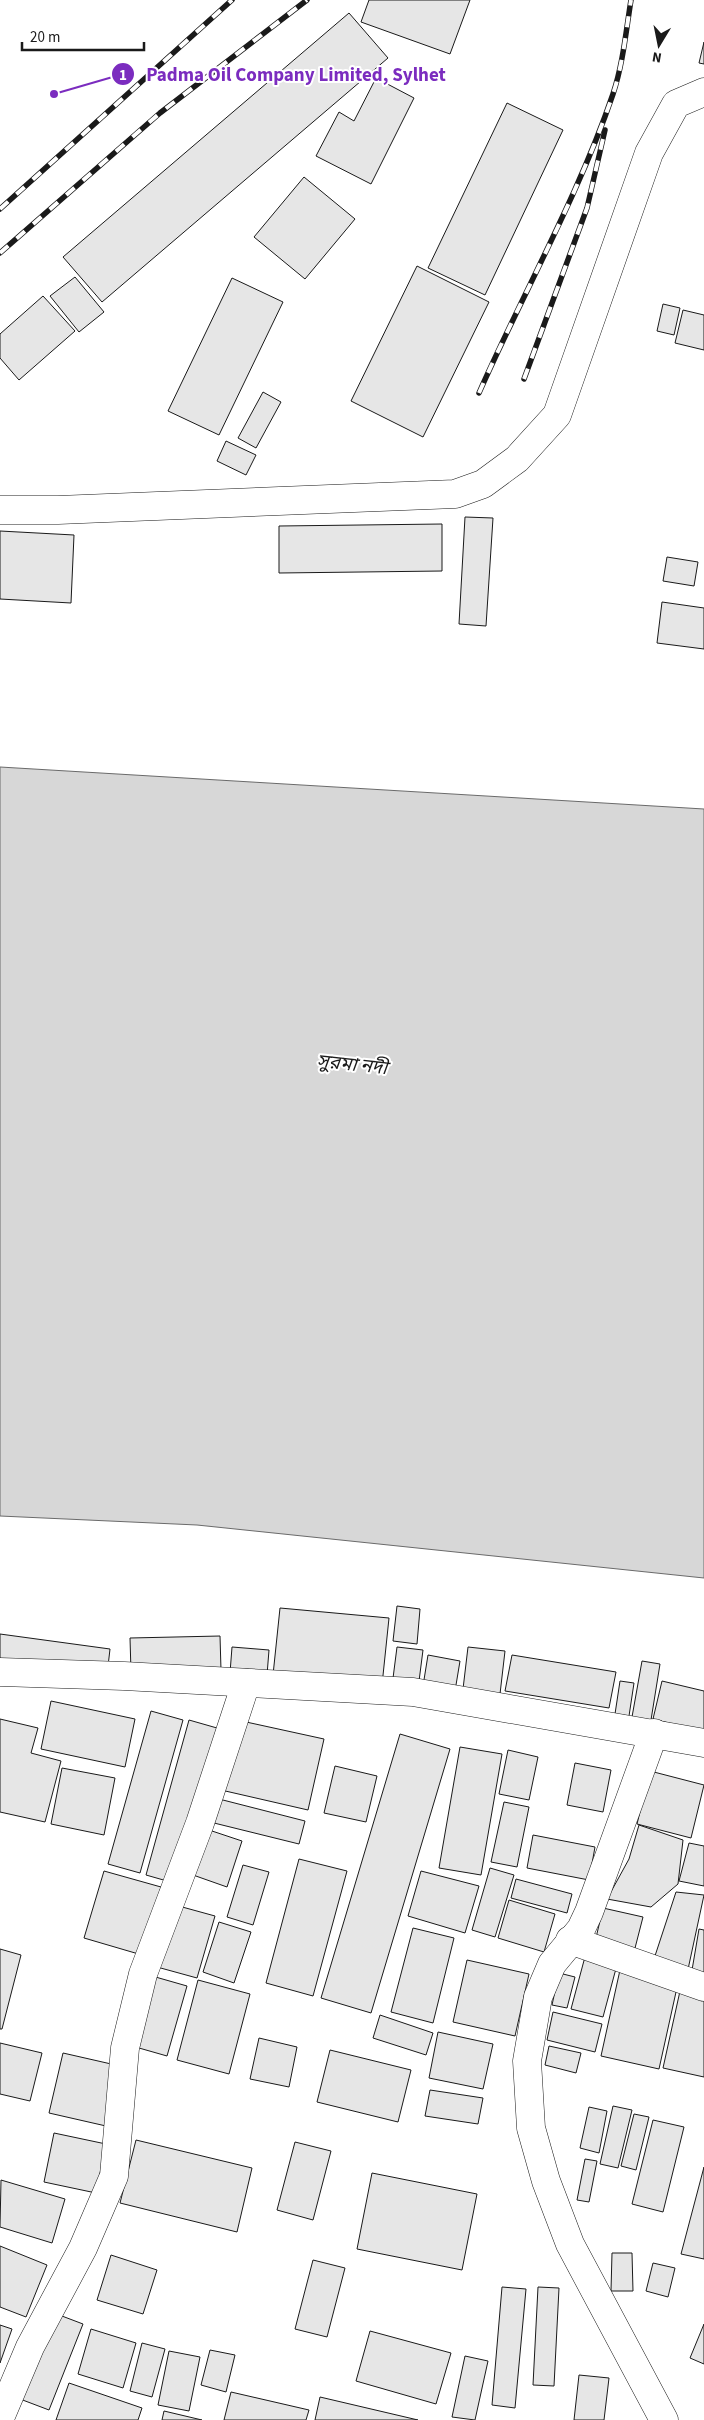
<svg xmlns="http://www.w3.org/2000/svg" width="704" height="2420" viewBox="0 0 704 2420" font-family="'Source Sans 3','Noto Sans Bengali',sans-serif">
	<style>
		.water { fill: #d7d7d7; stroke: #6a6a6a }
		.building { fill: #e6e6e6; stroke: #1a1a1a }
		.lines { fill: none; stroke-linecap: round; stroke-linejoin: round }
		.minor-casing { stroke: #1a1a1a; stroke-width: 29 }
		.minor { stroke: #fff; stroke-width: 28 }
		.rail-casing { stroke: #1a1a1a; stroke-width: 5.5 }
		.rail { stroke: #fff; stroke-width: 4; stroke-dasharray: 11; stroke-linecap: butt }
		.labels { text-anchor: middle; dominant-baseline: central; stroke-width: 4; stroke-linejoin: round; paint-order: stroke }
		.water-label { font-size: 19px; font-style: italic; fill: #1a1a1a; stroke: #fff }
		.leader { fill: none; stroke: #7b2cbf; stroke-width: 2 }
		.callout-dot { fill: #7b2cbf; stroke: #fff; stroke-width: 2 }
		.mark-label { font-size: 15px; text-anchor: middle; font-weight: bold; fill: #fff }
		.callout-label { font-size: 19px; text-anchor: middle; font-weight: bold; fill: #7b2cbf; stroke: #fff; stroke-width: 4; stroke-linejoin: round; paint-order: stroke }
	</style>
	<rect width="100%" height="100%" fill="#fff"/>
	<path class="water" d="M 0,767 L 704,809 L 704,1578 L 197,1525 L 0,1516 Z"/>
	<g class="building">
		<path d="M 369,0 L 470,0 L 450,54 L 361,22 Z"/>
		<path d="M 349,13 L 388,58 L 102,302 L 63,257 Z"/>
		<path d="M 704,42 L 704,64 L 699,63 Z"/>
		<path d="M 376,78 L 414,98 L 371,184 L 316,156 L 339,112 L 354,121 Z"/>
		<path d="M 507,103 L 563,130 L 485,295 L 428,268 Z"/>
		<path d="M 304,177 L 355,219 L 305,279 L 254,237 Z"/>
		<path d="M 417,266 L 489,302 L 423,437 L 351,401 Z"/>
		<path d="M 75,277 L 104,312 L 79,332 L 50,296 Z"/>
		<path d="M 232,278 L 283,302 L 219,435 L 168,411 Z"/>
		<path d="M 43,296 L 75,331 L 19,380 L 0,358 L 0,334 Z"/>
		<path d="M 663,304 L 680,308 L 674,335 L 657,331 Z"/>
		<path d="M 683,310 L 704,315 L 704,350 L 675,343 Z"/>
		<path d="M 263,392 L 281,402 L 256,448 L 238,438 Z"/>
		<path d="M 226,441 L 256,455 L 246,475 L 217,461 Z"/>
		<path d="M 465,517 L 493,518 L 486,626 L 459,624 Z"/>
		<path d="M 442,524 L 442,571 L 279,573 L 279,526 Z"/>
		<path d="M 0,531 L 74,535 L 71,603 L 0,599 Z"/>
		<path d="M 667,557 L 698,562 L 694,586 L 663,581 Z"/>
		<path d="M 662,602 L 704,608 L 704,649 L 657,643 Z"/>
		<path d="M 397,1606 L 420,1609 L 417,1644 L 393,1641 Z"/>
		<path d="M 280,1608 L 389,1618 L 382,1685 L 273,1675 Z"/>
		<path d="M 0,1634 L 110,1649 L 107,1675 L 0,1660 Z"/>
		<path d="M 220,1636 L 221,1670 L 131,1672 L 130,1638 Z"/>
		<path d="M 232,1647 L 269,1650 L 267,1675 L 230,1673 Z"/>
		<path d="M 397,1647 L 423,1650 L 418,1689 L 392,1686 Z"/>
		<path d="M 468,1647 L 505,1651 L 500,1694 L 463,1689 Z"/>
		<path d="M 428,1655 L 460,1661 L 455,1691 L 423,1686 Z"/>
		<path d="M 512,1655 L 616,1672 L 609,1708 L 505,1691 Z"/>
		<path d="M 642,1661 L 660,1664 L 651,1720 L 632,1717 Z"/>
		<path d="M 620,1681 L 634,1683 L 629,1716 L 615,1714 Z"/>
		<path d="M 662,1681 L 704,1691 L 704,1732 L 653,1719 Z"/>
		<path d="M 51,1701 L 135,1719 L 125,1767 L 41,1749 Z"/>
		<path d="M 151,1711 L 183,1720 L 140,1873 L 108,1864 Z"/>
		<path d="M 0,1719 L 38,1728 L 31,1753 L 61,1761 L 45,1822 L 0,1812 Z"/>
		<path d="M 189,1720 L 217,1728 L 174,1883 L 146,1875 Z"/>
		<path d="M 237,1720 L 324,1739 L 308,1810 L 221,1790 Z"/>
		<path d="M 400,1734 L 450,1749 L 371,2013 L 321,1998 Z"/>
		<path d="M 460,1747 L 502,1754 L 481,1875 L 439,1868 Z"/>
		<path d="M 508,1750 L 538,1757 L 529,1800 L 499,1794 Z"/>
		<path d="M 575,1763 L 611,1770 L 603,1812 L 567,1805 Z"/>
		<path d="M 335,1766 L 377,1776 L 366,1822 L 324,1813 Z"/>
		<path d="M 62,1768 L 115,1778 L 104,1835 L 51,1824 Z"/>
		<path d="M 650,1771 L 704,1785 L 691,1838 L 637,1824 Z"/>
		<path d="M 219,1799 L 305,1821 L 299,1844 L 214,1823 Z"/>
		<path d="M 504,1802 L 529,1807 L 517,1867 L 491,1862 Z"/>
		<path d="M 639,1825 L 683,1840 L 678,1884 L 651,1907 L 607,1899 L 629,1859 Z"/>
		<path d="M 209,1830 L 242,1841 L 227,1887 L 193,1875 Z"/>
		<path d="M 533,1835 L 595,1847 L 589,1880 L 527,1868 Z"/>
		<path d="M 689,1843 L 704,1846 L 704,1886 L 679,1881 Z"/>
		<path d="M 299,1859 L 347,1871 L 313,1996 L 266,1983 Z"/>
		<path d="M 243,1865 L 269,1872 L 253,1925 L 227,1917 Z"/>
		<path d="M 490,1868 L 514,1875 L 495,1937 L 472,1930 Z"/>
		<path d="M 104,1871 L 161,1887 L 142,1955 L 84,1938 Z"/>
		<path d="M 421,1871 L 479,1886 L 465,1933 L 408,1916 Z"/>
		<path d="M 516,1879 L 572,1894 L 567,1913 L 511,1898 Z"/>
		<path d="M 676,1892 L 704,1895 L 687,1974 L 652,1965 Z"/>
		<path d="M 509,1900 L 555,1914 L 544,1952 L 498,1938 Z"/>
		<path d="M 175,1905 L 215,1916 L 197,1978 L 157,1967 Z"/>
		<path d="M 603,1908 L 643,1917 L 634,1952 L 595,1942 Z"/>
		<path d="M 219,1922 L 251,1932 L 234,1983 L 203,1972 Z"/>
		<path d="M 413,1928 L 454,1938 L 433,2023 L 391,2012 Z"/>
		<path d="M 699,1929 L 704,1930 L 704,1980 L 691,1976 Z"/>
		<path d="M 0,1949 L 21,1955 L 2,2029 L 0,2029 Z"/>
		<path d="M 586,1953 L 618,1961 L 603,2017 L 571,2009 Z"/>
		<path d="M 467,1960 L 529,1974 L 515,2036 L 453,2022 Z"/>
		<path d="M 620,1970 L 678,1983 L 659,2069 L 601,2056 Z"/>
		<path d="M 559,1973 L 575,1977 L 567,2008 L 552,2005 Z"/>
		<path d="M 152,1976 L 187,1986 L 167,2056 L 132,2046 Z"/>
		<path d="M 198,1980 L 250,1994 L 229,2074 L 177,2060 Z"/>
		<path d="M 680,1991 L 704,1997 L 704,2077 L 663,2068 Z"/>
		<path d="M 553,2012 L 602,2024 L 595,2052 L 547,2040 Z"/>
		<path d="M 380,2015 L 433,2033 L 426,2055 L 373,2038 Z"/>
		<path d="M 438,2032 L 493,2044 L 483,2089 L 429,2078 Z"/>
		<path d="M 259,2038 L 297,2047 L 289,2087 L 250,2079 Z"/>
		<path d="M 0,2043 L 42,2053 L 30,2101 L 0,2094 Z"/>
		<path d="M 549,2046 L 581,2053 L 576,2073 L 545,2065 Z"/>
		<path d="M 330,2050 L 411,2070 L 398,2122 L 317,2102 Z"/>
		<path d="M 63,2053 L 120,2066 L 106,2126 L 49,2113 Z"/>
		<path d="M 430,2090 L 483,2098 L 478,2124 L 425,2116 Z"/>
		<path d="M 613,2106 L 632,2110 L 618,2168 L 600,2164 Z"/>
		<path d="M 589,2107 L 607,2111 L 599,2153 L 580,2148 Z"/>
		<path d="M 634,2114 L 649,2117 L 636,2170 L 621,2166 Z"/>
		<path d="M 653,2120 L 684,2127 L 663,2212 L 632,2204 Z"/>
		<path d="M 54,2133 L 106,2144 L 96,2193 L 44,2182 Z"/>
		<path d="M 136,2140 L 252,2168 L 237,2232 L 120,2203 Z"/>
		<path d="M 295,2142 L 331,2151 L 313,2220 L 277,2210 Z"/>
		<path d="M 585,2159 L 597,2161 L 589,2202 L 577,2200 Z"/>
		<path d="M 704,2167 L 704,2259 L 681,2254 Z"/>
		<path d="M 372,2173 L 477,2194 L 462,2270 L 357,2249 Z"/>
		<path d="M 1,2180 L 65,2199 L 52,2243 L 0,2227 Z"/>
		<path d="M 0,2246 L 47,2265 L 26,2317 L 0,2307 Z"/>
		<path d="M 612,2253 L 632,2253 L 633,2291 L 611,2291 Z"/>
		<path d="M 111,2255 L 157,2270 L 143,2314 L 97,2300 Z"/>
		<path d="M 313,2260 L 345,2268 L 327,2337 L 295,2329 Z"/>
		<path d="M 653,2263 L 675,2268 L 668,2297 L 646,2291 Z"/>
		<path d="M 502,2287 L 526,2289 L 515,2408 L 492,2405 Z"/>
		<path d="M 538,2287 L 559,2288 L 554,2386 L 533,2385 Z"/>
		<path d="M 54,2313 L 83,2324 L 49,2410 L 20,2399 Z"/>
		<path d="M 704,2324 L 704,2364 L 690,2358 Z"/>
		<path d="M 0,2325 L 12,2329 L 0,2363 Z"/>
		<path d="M 91,2329 L 136,2343 L 123,2388 L 78,2374 Z"/>
		<path d="M 370,2331 L 451,2353 L 436,2404 L 356,2381 Z"/>
		<path d="M 142,2343 L 165,2349 L 152,2397 L 130,2391 Z"/>
		<path d="M 210,2350 L 235,2355 L 226,2392 L 201,2385 Z"/>
		<path d="M 169,2351 L 200,2357 L 189,2411 L 158,2405 Z"/>
		<path d="M 465,2356 L 488,2361 L 475,2420 L 452,2417 Z"/>
		<path d="M 579,2375 L 609,2378 L 604,2420 L 574,2420 Z"/>
		<path d="M 69,2383 L 142,2408 L 138,2420 L 56,2420 Z"/>
		<path d="M 231,2392 L 309,2410 L 306,2420 L 224,2420 Z"/>
		<path d="M 320,2397 L 418,2420 L 315,2420 Z"/>
		<path d="M 164,2411 L 202,2420 L 162,2420 Z"/>
	</g>
	<g class="lines">
		<defs>
			<g id="minor">
				<path d="M 0,510 L 58,510 L 455,494 L 483,484 L 517,459 L 557,415 L 649,153 L 676,104 L 704,92"/>
				<path d="M 0,1672 L 124,1676 L 413,1692 L 704,1743"/>
				<path d="M 654,1733 L 589,1912 L 581,1929 L 552,1964 L 538,1997 L 527,2061 L 531,2128 L 546,2181 L 570,2244 L 664,2420"/>
				<path d="M 570,1940 L 704,1987"/>
				<path d="M 0,2418 L 30,2347 L 83,2248 L 114,2176 L 125,2048 L 143,1974 L 200,1823 L 246,1683"/>
			</g>
		</defs>
		<use href="#minor" class="minor-casing"/>
		<use href="#minor" class="minor"/>
		<defs>
			<g id="rail">
				<path d="M 0,209 L 232,0"/>
				<path d="M 0,253 L 160,113 L 307,0"/>
				<path d="M 524,379 L 587,208 L 605,130"/>
				<path d="M 479,393 C 523,293 578,197 613,94 C 623,64 626,31 631,0"/>
			</g>
		</defs>
		<use href="#rail" class="rail-casing"/>
		<use href="#rail" class="rail"/>
	</g>
	<g class="labels">
		<g class="water-label">
			<text transform="translate(352 1065) rotate(6)">সুরমা নদী</text>
		</g>
	</g>
	<path class="leader" d="M54 94L123 74"/>
	<g class="callout-dot">
		<circle cx="54" cy="94" r="5"/>
		<circle cx="123" cy="74" r="12"/>
	</g>
	<g class="mark-label">
		<text x="123" y="80">1</text>
	</g>
	<g class="callout-label">
		<text x="296" y="81">Padma Oil Company Limited, Sylhet</text>
	</g>
	<g transform="translate(659 45) rotate(190)" stroke="#ffffff" stroke-width="4" paint-order="stroke">
	<path d="M0-4L9 19L0 12L-9 19Z" fill="#1a1a1a"/>
	<text y="-8" font-size="14" font-weight="bold" text-anchor="middle" fill="#1a1a1a">N</text>
	</g>
	<path d="M22 42v8h122v-8" fill="none" stroke="#1a1a1a" stroke-width="2.5"/>
	<text x="30" y="42" font-size="15" fill="#1a1a1a" stroke="#ffffff" stroke-width="4" paint-order="stroke">20 m</text>
</svg>
